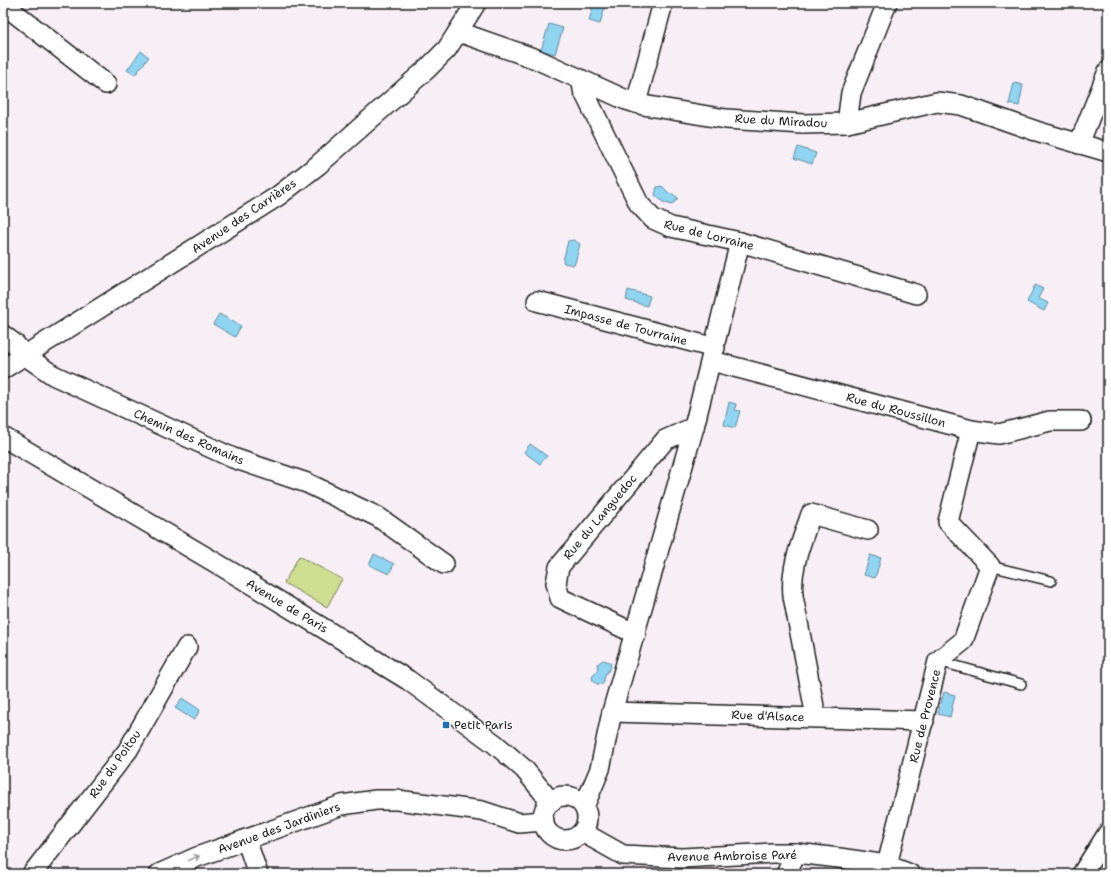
<svg xmlns="http://www.w3.org/2000/svg" width="1111" height="877" viewBox="0 0 1111 877" font-family="'Shantell Sans',sans-serif">
	<style>
		.green { fill: #cede91; stroke: #757d56 }
		.water { fill: #8fd4f1; stroke: #618a9c }
		.lines { fill: none; stroke-linecap: round; stroke-linejoin: round }
		.service-casing { stroke: #1c1c1c; stroke-width: 12 }
		.minor-casing { stroke: #1c1c1c; stroke-width: 22 }
		.service { stroke: #fff; stroke-width: 9 }
		.minor { stroke: #fff; stroke-width: 19 }
		.oneway { stroke: #999 }
		.poi-dot { fill: #1f6fb2; stroke: #fff; stroke-width: 1.5 }
		.labels { text-anchor: middle; dominant-baseline: central; stroke-width: 3; stroke-linejoin: round; paint-order: stroke }
		.street-label { font-size: 12px; fill: #1c1c1c; stroke: #fff }
		.poi-label { font-size: 12px; fill: #1c1c1c; stroke: #fff; text-anchor: start }
	</style>
	<rect width="100%" height="100%" fill="#f8eef5"/>
	<filter id="ink" filterUnits="userSpaceOnUse"><feTurbulence type="fractalNoise" baseFrequency=".025" numOctaves="2"/><feDisplacementMap in="SourceGraphic" scale="8" xChannelSelector="R" yChannelSelector="G"/><feConvolveMatrix kernelMatrix="1 2 1 2 8 2 1 2 1" color-interpolation-filters="sRGB"/></filter>
	<g filter="url(#ink)">
		<path class="green" d="M 299,556 L 342,579 L 327,607 L 284,583 Z"/>
		<g class="water">
			<path d="M 594,3 L 606,3 L 600,24 L 589,21 Z"/>
			<path d="M 549,24 L 563,28 L 555,54 L 541,50 Z"/>
			<path d="M 141,51 L 149,57 L 135,75 L 127,70 Z"/>
			<path d="M 1014,83 L 1023,85 L 1019,106 L 1009,104 Z"/>
			<path d="M 798,147 L 816,153 L 812,164 L 794,158 Z"/>
			<path d="M 662,186 L 670,194 L 673,194 L 678,198 L 672,205 L 663,202 L 655,195 L 657,187 Z"/>
			<path d="M 574,240 L 580,244 L 575,263 L 573,265 L 564,263 L 563,261 L 568,241 Z"/>
			<path d="M 1035,285 L 1043,289 L 1038,298 L 1048,303 L 1044,311 L 1027,302 Z"/>
			<path d="M 628,290 L 650,296 L 647,306 L 626,300 Z"/>
			<path d="M 219,314 L 241,326 L 235,337 L 213,324 Z"/>
			<path d="M 729,402 L 736,404 L 735,410 L 740,411 L 735,428 L 724,425 Z"/>
			<path d="M 530,444 L 547,456 L 540,464 L 524,452 Z"/>
			<path d="M 374,554 L 394,564 L 389,574 L 369,565 Z"/>
			<path d="M 870,555 L 881,558 L 875,578 L 864,575 Z"/>
			<path d="M 603,660 L 610,662 L 611,667 L 605,675 L 603,684 L 597,684 L 593,681 L 592,677 L 598,670 L 597,664 Z"/>
			<path d="M 944,692 L 955,695 L 950,717 L 938,714 Z"/>
			<path d="M 182,698 L 200,710 L 194,720 L 175,708 Z"/>
		</g>
		<g class="lines">
			<defs>
				<g id="service">
					<path d="M 990,566 L 1051,581"/>
					<path d="M 938,661 L 1021,684"/>
				</g>
				<g id="minor">
					<path d="M 3,4 L 106,84"/>
					<path d="M 459,32 L 536,59 L 626,100 L 643,105 L 726,119 L 803,124 L 847,123 L 937,102 L 961,105 L 1036,131 L 1108,152"/>
					<path d="M 582,81 L 583,90 L 639,204 L 653,219 L 671,227 L 740,242 L 916,294"/>
					<path d="M 636,103 L 663,3"/>
					<path d="M 847,123 L 851,93 L 887,3"/>
					<path d="M 1079,144 L 1108,71"/>
					<path d="M 537,301 L 715,348"/>
					<path d="M 3,335 L 15,344 L 24,355 L 53,375 L 233,458 L 307,483 L 378,517 L 444,564"/>
					<path d="M 712,361 L 971,430 L 999,434 L 1050,421 L 1081,421"/>
					<path d="M 3,369 L 278,196 L 318,165 L 427,69 L 447,49 L 476,3"/>
					<path d="M 3,437 L 233,573 L 408,680 L 495,744 L 524,769 L 551,802"/>
					<path d="M 636,634 L 560,598 L 556,583 L 559,567 L 665,440 L 694,427"/>
					<path d="M 612,712 L 924,721"/>
					<path d="M 816,717 L 793,596 C 790,567 802,541 811,514 L 868,530"/>
					<circle cx="565" cy="818" r="22"/>
					<path d="M 584,807 L 600,769 L 612,712 L 694,427 L 740,242"/>
					<path d="M 582,832 L 623,855 L 682,858 L 773,853 L 796,853 L 839,858 L 887,865 L 910,874"/>
					<path d="M 246,839 L 258,874"/>
					<path d="M 887,865 L 938,661 L 963,641 L 990,566 L 948,522 L 971,430"/>
					<path d="M 32,874 L 128,750 L 187,647"/>
					<path d="M 159,874 L 197,857 L 342,805 L 376,800 L 397,800 L 482,811 L 519,823 L 544,821"/>
					<path d="M 786,874 L 796,853"/>
					<path d="M 1082,874 L 1108,833"/>
				</g>
			</defs>
			<use href="#service" class="service-casing"/>
			<use href="#minor" class="minor-casing"/>
			<use href="#service" class="service"/>
			<use href="#minor" class="minor"/>
		</g>
		<defs><path id="oneway-shaft" d="M-6 0H5M1.5-3L5.5 0L1.5 3" fill="none" stroke-width="1.6" stroke-linecap="round" stroke-linejoin="round"/></defs>
		<use class="oneway" href="#oneway-shaft" transform="translate(194 858) rotate(-22)"/>
	</g>
	<rect class="poi-dot" x="442" y="721" width="8" height="8" rx="2"/>
	<g class="labels">
		<g class="street-label">
			<text transform="translate(781 121) rotate(3)">Rue du Miradou</text>
			<text transform="translate(244 216) rotate(-34)">Avenue des Carrières</text>
			<text transform="translate(709 235) rotate(14)">Rue de Lorraine</text>
			<text transform="translate(626 325) rotate(15)">Impasse de Tourraine</text>
			<text transform="translate(896 410) rotate(15)">Rue du Roussillon</text>
			<text transform="translate(189 437) rotate(24)">Chemin des Romains</text>
			<text transform="translate(600 517) rotate(-50)">Rue du Languedoc</text>
			<text transform="translate(287 606) rotate(31)">Avenue de Paris</text>
			<text transform="translate(768 716) rotate(2)">Rue d'Alsace</text>
			<text transform="translate(925 716) rotate(-76)">Rue de Provence</text>
			<text transform="translate(115 764) rotate(-55)">Rue du Poitou</text>
			<text transform="translate(279 828) rotate(-20)">Avenue des Jardiniers</text>
			<text transform="translate(732 856) rotate(-1)">Avenue Ambroise Paré</text>
		</g>
		<g class="poi-label">
			<text x="454" y="725">Petit Paris</text>
		</g>
	</g>
	<rect width="1111" height="877" fill="none" stroke="#fff" stroke-width="16"/>
	<rect x="8" y="8" width="1095" height="861" fill="none" stroke="#1c1c1c" stroke-width="1.5" filter="url(#ink)"/>
</svg>
